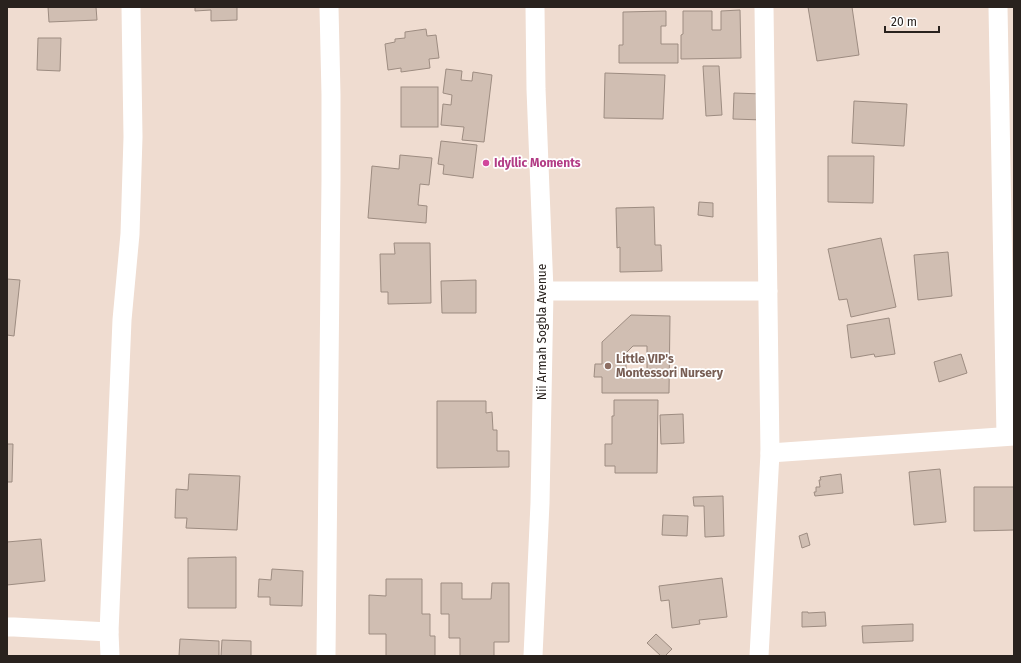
<svg xmlns="http://www.w3.org/2000/svg" width="1021" height="663" viewBox="0 0 1021 663" font-family="'Fira Sans',sans-serif">
	<style>
		.building { fill: #d0beb2; stroke: #9d8c81; fill-rule: evenodd }
		.lines { fill: none; stroke-linecap: round; stroke-linejoin: round }
		.minor { stroke: #fff; stroke-width: 19 }
		.hotel-dot { fill: #d1479c; stroke: #fff; stroke-width: 1.5 }
		.education-dot { fill: #8d6e63; stroke: #fff; stroke-width: 1.5 }
		.labels { text-anchor: middle; dominant-baseline: central; stroke-width: 3.5; stroke-linejoin: round; paint-order: stroke }
		.hotel-label { font-size: 12px; font-weight: bold; fill: #b23c85; stroke: #fff; text-anchor: start }
		.street-label { font-size: 12px; fill: #29221e; stroke: #fff }
		.education-label { font-size: 12px; font-weight: bold; fill: #785e54; stroke: #fff; text-anchor: start }
	</style>
	<rect width="100%" height="100%" fill="#efdcd0"/>
	<g class="building">
		<path d="M 48,7 L 96,7 L 97,20 L 49,22 Z"/>
		<path d="M 195,7 L 237,7 L 237,20 L 211,21 L 211,10 L 195,11 Z"/>
		<path d="M 808,7 L 852,7 L 859,55 L 817,61 Z"/>
		<path d="M 740,10 L 741,58 L 681,59 L 681,35 L 683,34 L 683,11 L 712,11 L 712,30 L 721,30 L 721,11 Z"/>
		<path d="M 666,11 L 666,26 L 661,26 L 661,44 L 678,44 L 678,63 L 619,63 L 619,45 L 623,45 L 623,12 Z"/>
		<path d="M 426,29 L 427,36 L 436,35 L 439,58 L 429,59 L 430,68 L 401,72 L 401,68 L 388,70 L 385,44 L 395,42 L 395,39 L 405,38 L 405,32 Z"/>
		<path d="M 38,38 L 61,38 L 60,71 L 37,70 Z"/>
		<path d="M 703,66 L 719,66 L 722,115 L 706,116 Z"/>
		<path d="M 446,69 L 462,71 L 461,80 L 472,81 L 473,72 L 492,75 L 484,142 L 462,140 L 464,127 L 441,125 L 443,104 L 451,105 L 452,95 L 443,93 Z"/>
		<path d="M 605,73 L 665,75 L 663,119 L 604,118 Z"/>
		<rect x="401" y="87" width="37" height="40"/>
		<path d="M 734,93 L 763,94 L 763,120 L 733,119 Z"/>
		<path d="M 854,101 L 907,104 L 904,146 L 852,143 Z"/>
		<path d="M 441,141 L 477,145 L 473,178 L 443,174 L 444,165 L 438,164 Z"/>
		<path d="M 400,155 L 432,158 L 429,185 L 420,184 L 418,205 L 427,206 L 426,223 L 368,218 L 372,166 L 399,169 Z"/>
		<path d="M 828,156 L 874,156 L 873,203 L 828,202 Z"/>
		<path d="M 699,202 L 713,203 L 713,217 L 698,215 Z"/>
		<path d="M 654,207 L 655,245 L 661,245 L 662,271 L 620,272 L 620,247 L 617,248 L 616,208 Z"/>
		<path d="M 881,238 L 896,307 L 851,317 L 847,299 L 839,300 L 828,249 Z"/>
		<path d="M 394,243 L 430,243 L 431,303 L 388,304 L 388,292 L 381,292 L 380,254 L 395,254 Z"/>
		<path d="M 948,252 L 952,296 L 918,300 L 914,255 Z"/>
		<path d="M 7,279 L 20,280 L 14,336 L 7,335 Z"/>
		<path d="M 476,280 L 476,313 L 442,313 L 441,281 Z"/>
		<path d="M 631,315 L 670,316 L 669,393 L 602,393 L 602,377 L 594,377 L 595,364 L 602,364 L 602,342 ZM 633,346 L 647,346 L 647,370 L 626,370 L 626,353 Z"/>
		<path d="M 889,318 L 895,354 L 875,357 L 874,354 L 851,358 L 847,325 Z"/>
		<path d="M 961,354 L 967,373 L 939,382 L 934,362 Z"/>
		<path d="M 614,400 L 658,400 L 657,473 L 615,473 L 615,466 L 605,466 L 605,444 L 612,444 L 612,416 L 614,416 Z"/>
		<path d="M 437,401 L 486,401 L 486,413 L 492,412 L 493,430 L 497,430 L 497,451 L 509,451 L 509,467 L 437,468 Z"/>
		<path d="M 683,414 L 684,443 L 661,444 L 660,415 Z"/>
		<path d="M 7,444 L 13,444 L 12,482 L 7,482 Z"/>
		<path d="M 940,469 L 946,522 L 914,525 L 909,472 Z"/>
		<path d="M 189,474 L 240,476 L 237,530 L 186,528 L 187,518 L 175,518 L 176,489 L 188,490 Z"/>
		<path d="M 841,474 L 843,493 L 815,496 L 814,492 L 816,492 L 816,487 L 820,487 L 819,480 L 821,480 L 820,477 Z"/>
		<path d="M 974,487 L 1014,487 L 1014,530 L 974,531 Z"/>
		<path d="M 723,496 L 724,536 L 705,537 L 704,506 L 694,506 L 693,497 Z"/>
		<path d="M 663,515 L 688,516 L 687,536 L 662,535 Z"/>
		<path d="M 807,533 L 810,545 L 802,548 L 799,536 Z"/>
		<path d="M 41,539 L 45,581 L 7,585 L 7,542 Z"/>
		<path d="M 236,557 L 236,608 L 188,608 L 188,558 Z"/>
		<path d="M 272,569 L 303,571 L 302,606 L 270,605 L 270,597 L 258,597 L 259,579 L 271,580 Z"/>
		<path d="M 722,578 L 727,617 L 699,620 L 700,624 L 672,628 L 669,600 L 661,601 L 659,586 Z"/>
		<path d="M 386,579 L 422,579 L 422,614 L 430,614 L 430,636 L 435,636 L 435,656 L 386,656 L 386,634 L 369,634 L 369,595 L 386,596 Z"/>
		<path d="M 441,583 L 462,583 L 462,599 L 491,599 L 492,583 L 509,583 L 509,642 L 494,642 L 494,656 L 460,656 L 460,638 L 449,638 L 449,614 L 441,614 Z"/>
		<path d="M 802,612 L 808,612 L 808,613 L 825,612 L 826,626 L 802,627 Z"/>
		<path d="M 913,624 L 913,641 L 863,643 L 862,626 Z"/>
		<path d="M 656,634 L 672,649 L 665,656 L 661,656 L 647,643 Z"/>
		<path d="M 180,639 L 219,641 L 219,656 L 179,656 Z"/>
		<path d="M 222,640 L 251,641 L 251,656 L 221,656 Z"/>
	</g>
	<g class="lines">
		<g class="minor">
			<path d="M 998,7 L 1006,436"/>
			<path d="M 544,291 L 768,291"/>
			<path d="M 770,453 L 1014,436"/>
			<path d="M 7,627 L 14,627 L 109,632"/>
			<path d="M 110,656 L 109,632 L 122,320 L 130,234 L 133,137 L 131,7"/>
			<path d="M 326,656 L 331,179 L 331,95 L 329,7"/>
			<path d="M 533,656 L 540,503 L 544,291 L 536,89 L 535,7"/>
			<path d="M 759,656 L 770,453 L 764,7"/>
		</g>
	</g>
	<circle class="hotel-dot" cx="486" cy="163" r="4"/>
	<circle class="education-dot" cx="608" cy="366" r="4"/>
	<g class="labels">
		<g class="hotel-label">
			<text x="494" y="163">Idyllic Moments</text>
		</g>
		<g class="street-label">
			<text transform="translate(542 332) rotate(-90)">Nii Armah Sogbla Avenue</text>
		</g>
		<g class="education-label">
			<text x="616" y="359">Little VIP's<tspan x="616" dy="14">Montessori Nursery</tspan></text>
		</g>
	</g>
	<rect width="1021" height="663" fill="none" stroke="#29221e" stroke-width="16"/>
	<path d="M885 26v6h54v-6" fill="none" stroke="#29221e" stroke-width="2"/>
	<text x="891" y="26" font-size="12" fill="#29221e" stroke="#ffffff" stroke-width="3" paint-order="stroke">20 m</text>
</svg>
